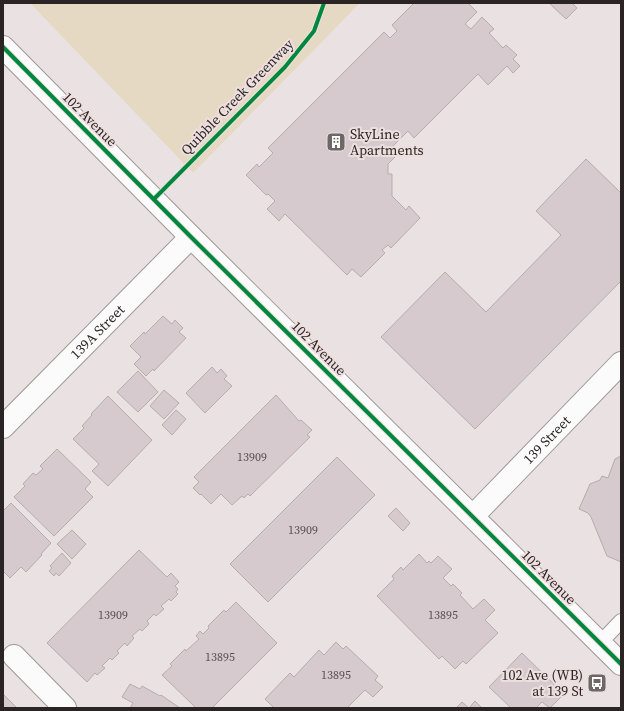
<svg xmlns="http://www.w3.org/2000/svg" width="624" height="711" viewBox="0 0 624 711" font-family="'Source Serif 4',serif">
	<style>
		.green { fill: #e5d9c4 }
		.building { fill: #d7cacf; stroke: #b3adae }
		.lines { fill: none; stroke-linecap: round; stroke-linejoin: round }
		.service-casing { stroke: #9e9898; stroke-width: 16 }
		.minor-casing { stroke: #9e9898; stroke-width: 24 }
		.tertiary-casing { stroke: #9e9898; stroke-width: 24 }
		.service { stroke: #fcfbfb; stroke-width: 14 }
		.minor { stroke: #fcfbfb; stroke-width: 22 }
		.tertiary { stroke: #fcfbfb; stroke-width: 22 }
		.cycleway-casing { stroke: #eedfdf; stroke-width: 6 }
		.cycleway { stroke: #00873e; stroke-width: 4 }
		.labels { text-anchor: middle; dominant-baseline: central; stroke-width: 4; stroke-linejoin: round; paint-order: stroke }
		.number-label { font-size: 12px; fill: #554e4f }
		.street-label { font-size: 14px; fill: #2a2524; stroke: #eedfdf }
		.poi-label { font-size: 14px; fill: #2a2524; stroke: #eedfdf; text-anchor: start }
	</style>
	<rect width="100%" height="100%" fill="#eae2e2"/>
	<path class="green" d="M 30,3 L 360,3 L 193,173 Z"/>
	<g class="building">
		<path d="M 414,3 L 468,3 L 477,12 L 465,24 L 471,29 L 482,17 L 494,29 L 489,33 L 503,48 L 506,45 L 517,55 L 513,59 L 520,66 L 513,73 L 507,66 L 488,85 L 478,74 L 414,138 L 408,131 L 392,147 L 399,153 L 388,164 L 388,174 L 392,174 L 392,196 L 406,210 L 409,206 L 420,218 L 391,248 L 388,245 L 382,250 L 385,253 L 361,277 L 352,269 L 347,275 L 285,214 L 279,221 L 267,209 L 275,201 L 268,194 L 266,195 L 246,175 L 257,164 L 259,167 L 273,153 L 268,148 L 384,32 L 390,38 L 397,31 L 392,25 Z"/>
		<path d="M 549,3 L 572,3 L 577,8 L 566,19 Z"/>
		<path d="M 586,159 L 621,193 L 621,281 L 475,429 L 381,337 L 445,272 L 486,312 L 561,235 L 536,211 Z"/>
		<path d="M 163,316 L 172,324 L 175,320 L 183,328 L 179,332 L 186,338 L 154,371 L 153,369 L 146,376 L 134,364 L 141,357 L 130,346 L 144,332 L 145,334 Z"/>
		<path d="M 212,367 L 217,373 L 221,369 L 227,376 L 224,379 L 232,386 L 205,413 L 186,393 Z"/>
		<path d="M 138,371 L 158,392 L 138,412 L 117,392 Z"/>
		<path d="M 164,390 L 179,403 L 164,419 L 150,406 Z"/>
		<path d="M 276,395 L 299,421 L 301,420 L 312,430 L 307,435 L 310,437 L 250,496 L 248,494 L 244,498 L 242,496 L 232,505 L 221,494 L 211,504 L 201,494 L 200,495 L 193,488 L 199,482 L 194,477 Z"/>
		<path d="M 108,396 L 152,440 L 108,486 L 92,471 L 99,464 L 73,439 L 84,428 L 82,426 L 92,415 L 91,414 Z"/>
		<path d="M 176,410 L 186,419 L 172,435 L 162,425 Z"/>
		<path d="M 57,449 L 91,482 L 85,489 L 93,497 L 54,536 L 14,497 L 25,486 L 23,484 L 33,473 L 36,475 L 43,469 L 40,466 Z"/>
		<path d="M 621,456 L 621,562 L 607,556 L 591,517 L 588,513 L 579,509 L 590,484 L 600,480 L 602,476 L 608,478 L 615,459 Z"/>
		<path d="M 337,457 L 375,495 L 268,602 L 230,564 Z"/>
		<path d="M 11,503 L 51,543 L 41,554 L 42,555 L 26,572 L 21,567 L 10,578 L 3,571 L 3,511 Z"/>
		<path d="M 396,508 L 410,523 L 403,531 L 388,516 Z"/>
		<path d="M 72,530 L 86,544 L 72,559 L 57,544 Z"/>
		<path d="M 139,550 L 167,577 L 171,573 L 179,582 L 175,586 L 178,589 L 176,592 L 178,594 L 171,601 L 169,599 L 161,606 L 164,609 L 156,616 L 154,614 L 147,621 L 149,624 L 142,631 L 140,629 L 132,636 L 134,638 L 127,646 L 125,643 L 117,651 L 119,653 L 112,660 L 110,658 L 102,666 L 105,668 L 97,675 L 95,673 L 87,682 L 47,643 Z"/>
		<path d="M 62,553 L 71,563 L 59,576 L 56,573 L 54,576 L 49,571 L 52,568 L 50,566 Z"/>
		<path d="M 419,554 L 427,563 L 429,561 L 431,563 L 438,556 L 452,569 L 443,578 L 451,586 L 453,584 L 462,593 L 460,595 L 473,609 L 484,599 L 495,610 L 485,620 L 498,633 L 466,664 L 463,661 L 455,669 L 442,656 L 439,659 L 377,596 L 394,579 L 392,576 L 401,567 L 403,570 Z"/>
		<path d="M 236,602 L 277,643 L 212,708 L 196,708 L 162,675 L 172,666 L 170,664 L 185,649 L 186,651 L 199,639 L 196,636 L 200,631 L 203,634 L 209,628 L 208,626 L 224,610 L 226,612 Z"/>
		<path d="M 336,642 L 343,649 L 346,646 L 378,676 L 375,680 L 383,687 L 373,697 L 365,690 L 347,708 L 274,708 L 265,699 L 290,673 L 294,677 L 319,650 L 324,655 Z"/>
		<path d="M 522,653 L 564,694 L 550,708 L 542,702 L 536,708 L 511,708 L 489,687 Z"/>
		<path d="M 130,684 L 140,689 L 142,686 L 160,696 L 161,695 L 180,708 L 130,708 L 133,703 L 122,697 Z"/>
		<path d="M 3,694 L 17,708 L 3,708 Z"/>
		<path d="M 475,701 L 482,708 L 456,708 L 462,702 L 469,708 Z"/>
	</g>
	<g class="lines">
		<defs>
			<path id="service" d="M 600,643 L 621,621"/>
			<g id="minor">
				<path id="s1" d="M 3,427 L 191,237"/>
				<path id="s2" d="M 473,516 L 621,363"/>
				<path d="M 14,656 L 65,708"/>
			</g>
			<path id="tertiary" d="M 3,47 L 191,237 L 621,664"/>
		</defs>
		<use href="#service" class="service-casing"/>
		<use href="#minor" class="minor-casing"/>
		<use href="#tertiary" class="tertiary-casing"/>
		<use href="#service" class="service"/>
		<use href="#minor" class="minor"/>
		<use href="#tertiary" class="tertiary"/>
		<defs>
			<g id="cycleway">
				<path d="M 3,47 L 191,237 L 621,664"/>
				<path d="M 154,199 L 285,67 L 314,31 L 324,3"/>
			</g>
		</defs>
		<use href="#cycleway" class="cycleway-casing"/>
		<use href="#cycleway" class="cycleway"/>
	</g>
	<defs>
		<symbol id="building-square" viewBox="-11 -11 22 22"><rect x="-9" y="-9" width="18" height="18" rx="4" fill="#6d6766" stroke="#eedfdf"/><path d="M-4-6H4V6H1V3H-1V6H-4ZM-2.5-4.3h1.7v1.8h-1.7ZM.8-4.3h1.7v1.8H.8ZM-2.5-1h1.7V.8h-1.7ZM.8-1h1.7V.8H.8Z" fill="#fff"/></symbol>
		<symbol id="bus-square" viewBox="-11 -11 22 22"><rect x="-9" y="-9" width="18" height="18" rx="4" fill="#6d6766" stroke="#eedfdf"/><path d="M-5-6H5V4H4V6H2V4H-2V6H-4V4H-5ZM-3.5-4V0h7V-4ZM-3.5 1.2v1.5H-2V1.2ZM2 1.2v1.5H3.5V1.2Z" fill="#fff"/></symbol>
	</defs>
	<g fill-rule="evenodd">
		<use href="#building-square" x="325" y="131" width="22" height="22"/>
		<use href="#bus-square" x="586" y="672" width="22" height="22"/>
	</g>
	<g class="labels">
		<g class="number-label">
			<text x="252" y="457">13909</text>
			<text x="303" y="530">13909</text>
			<text x="113" y="615">13909</text>
			<text x="443" y="615">13895</text>
			<text x="220" y="657">13895</text>
			<text x="336" y="675">13895</text>
		</g>
		<g class="street-label">
			<text transform="translate(237 97) rotate(-46)">Quibble Creek Greenway</text>
			<text transform="translate(90 119) rotate(45)">102 Avenue</text>
			<text stroke="none"><textPath href="#s1" startOffset="134">139A Street</textPath></text>
			<text transform="translate(319 348) rotate(45)">102 Avenue</text>
			<text stroke="none"><textPath href="#s2" startOffset="106">139 Street</textPath></text>
			<text transform="translate(549 577) rotate(45)">102 Avenue</text>
		</g>
		<g class="poi-label">
			<text x="350" y="134">SkyLine<tspan x="350" dy="16">Apartments</tspan></text>
			<text x="583" y="675" text-anchor="end">102 Ave (WB)<tspan x="583" dy="16">at 139 St</tspan></text>
		</g>
	</g>
	<rect width="624" height="711" fill="none" stroke="#2a2524" stroke-width="8"/>
</svg>
